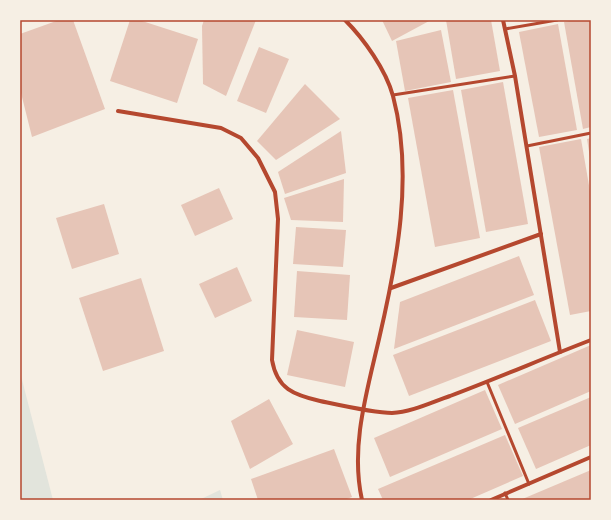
<svg xmlns="http://www.w3.org/2000/svg" width="611" height="520" viewBox="0 0 611 520" font-family="'Open Sans',sans-serif">
	<style>
		.green { fill: #e2e4dc }
		.building { fill: #e6c5b7 }
		.lines { fill: none; stroke-linecap: round; stroke-linejoin: round }
		.service { stroke: #b5482f; stroke-width: 3 }
		.minor { stroke: #b5482f; stroke-width: 4 }
		.neatline { fill: none; stroke: #b5482f; stroke-width: 1.5 }
	</style>
	<rect width="100%" height="100%" fill="#f6efe4"/>
	<g class="green">
		<path d="M 20,372 L 53,500 L 20,500 Z"/>
		<path d="M 220,490 L 223,500 L 199,500 Z"/>
	</g>
	<g class="building">
		<path d="M 59,20 L 73,20 L 105,109 L 32,137 L 20,89 L 20,34 Z"/>
		<path d="M 130,20 L 139,20 L 198,39 L 177,103 L 110,81 Z"/>
		<path d="M 204,20 L 256,20 L 226,96 L 203,84 L 202,26 Z"/>
		<path d="M 382,20 L 431,20 L 392,41 Z"/>
		<path d="M 446,20 L 491,20 L 500,71 L 456,79 Z"/>
		<path d="M 575,20 L 591,20 L 591,127 L 583,129 L 564,22 Z"/>
		<path d="M 558,24 L 577,130 L 539,137 L 519,32 Z"/>
		<path d="M 441,30 L 451,82 L 405,91 L 396,41 Z"/>
		<path d="M 259,47 L 289,59 L 266,113 L 237,101 Z"/>
		<path d="M 503,82 L 528,224 L 486,232 L 461,90 Z"/>
		<path d="M 305,84 L 340,119 L 276,160 L 257,141 Z"/>
		<path d="M 453,90 L 480,238 L 435,247 L 408,98 Z"/>
		<path d="M 341,131 L 346,173 L 285,194 L 278,172 Z"/>
		<path d="M 591,138 L 591,158 L 590,158 L 587,139 Z"/>
		<path d="M 581,139 L 591,197 L 591,311 L 570,315 L 539,147 Z"/>
		<path d="M 344,179 L 343,222 L 291,220 L 284,198 Z"/>
		<path d="M 219,188 L 233,219 L 195,236 L 181,205 Z"/>
		<path d="M 104,204 L 119,254 L 72,269 L 56,218 Z"/>
		<path d="M 296,227 L 346,230 L 343,267 L 293,264 Z"/>
		<path d="M 519,256 L 534,295 L 394,349 L 400,302 Z"/>
		<path d="M 237,267 L 252,301 L 215,318 L 199,284 Z"/>
		<path d="M 297,271 L 350,275 L 347,320 L 294,317 Z"/>
		<path d="M 141,278 L 164,351 L 103,371 L 79,298 Z"/>
		<path d="M 535,300 L 551,341 L 409,396 L 393,355 Z"/>
		<path d="M 297,330 L 354,342 L 345,387 L 287,375 Z"/>
		<path d="M 591,345 L 591,391 L 515,424 L 498,385 Z"/>
		<path d="M 485,390 L 502,429 L 390,477 L 374,438 Z"/>
		<path d="M 591,397 L 591,445 L 536,469 L 518,428 Z"/>
		<path d="M 269,399 L 293,444 L 250,469 L 231,421 Z"/>
		<path d="M 505,435 L 523,476 L 468,500 L 383,500 L 378,489 Z"/>
		<path d="M 334,449 L 352,497 L 344,500 L 258,500 L 251,479 Z"/>
		<path d="M 591,470 L 591,500 L 520,500 Z"/>
	</g>
	<g class="lines">
		<g class="service">
			<path d="M 505,29 L 557,20"/>
			<path d="M 393,95 L 515,76"/>
			<path d="M 527,146 L 591,133"/>
			<path d="M 487,382 L 529,484"/>
			<path d="M 505,493 L 508,500"/>
		</g>
		<g class="minor">
			<path d="M 345,20 C 364,39 386,70 393,96 C 414,175 397,262 379,339 C 367,391 350,447 362,500"/>
			<path d="M 503,20 L 515,76 L 560,352"/>
			<path d="M 118,111 L 221,128 L 241,138 L 258,158 L 275,192 L 278,219 L 272,360 C 277,389 294,395 320,401 C 339,405 374,413 392,413 C 412,412 432,402 450,396 C 498,378 544,358 591,340"/>
			<path d="M 391,288 L 541,234"/>
			<path d="M 491,500 L 591,457"/>
		</g>
	</g>
	<rect width="611" height="520" fill="none" stroke="#f6efe4" stroke-width="42"/>
	<rect x="21" y="21" width="569" height="478" class="neatline"/>
</svg>
